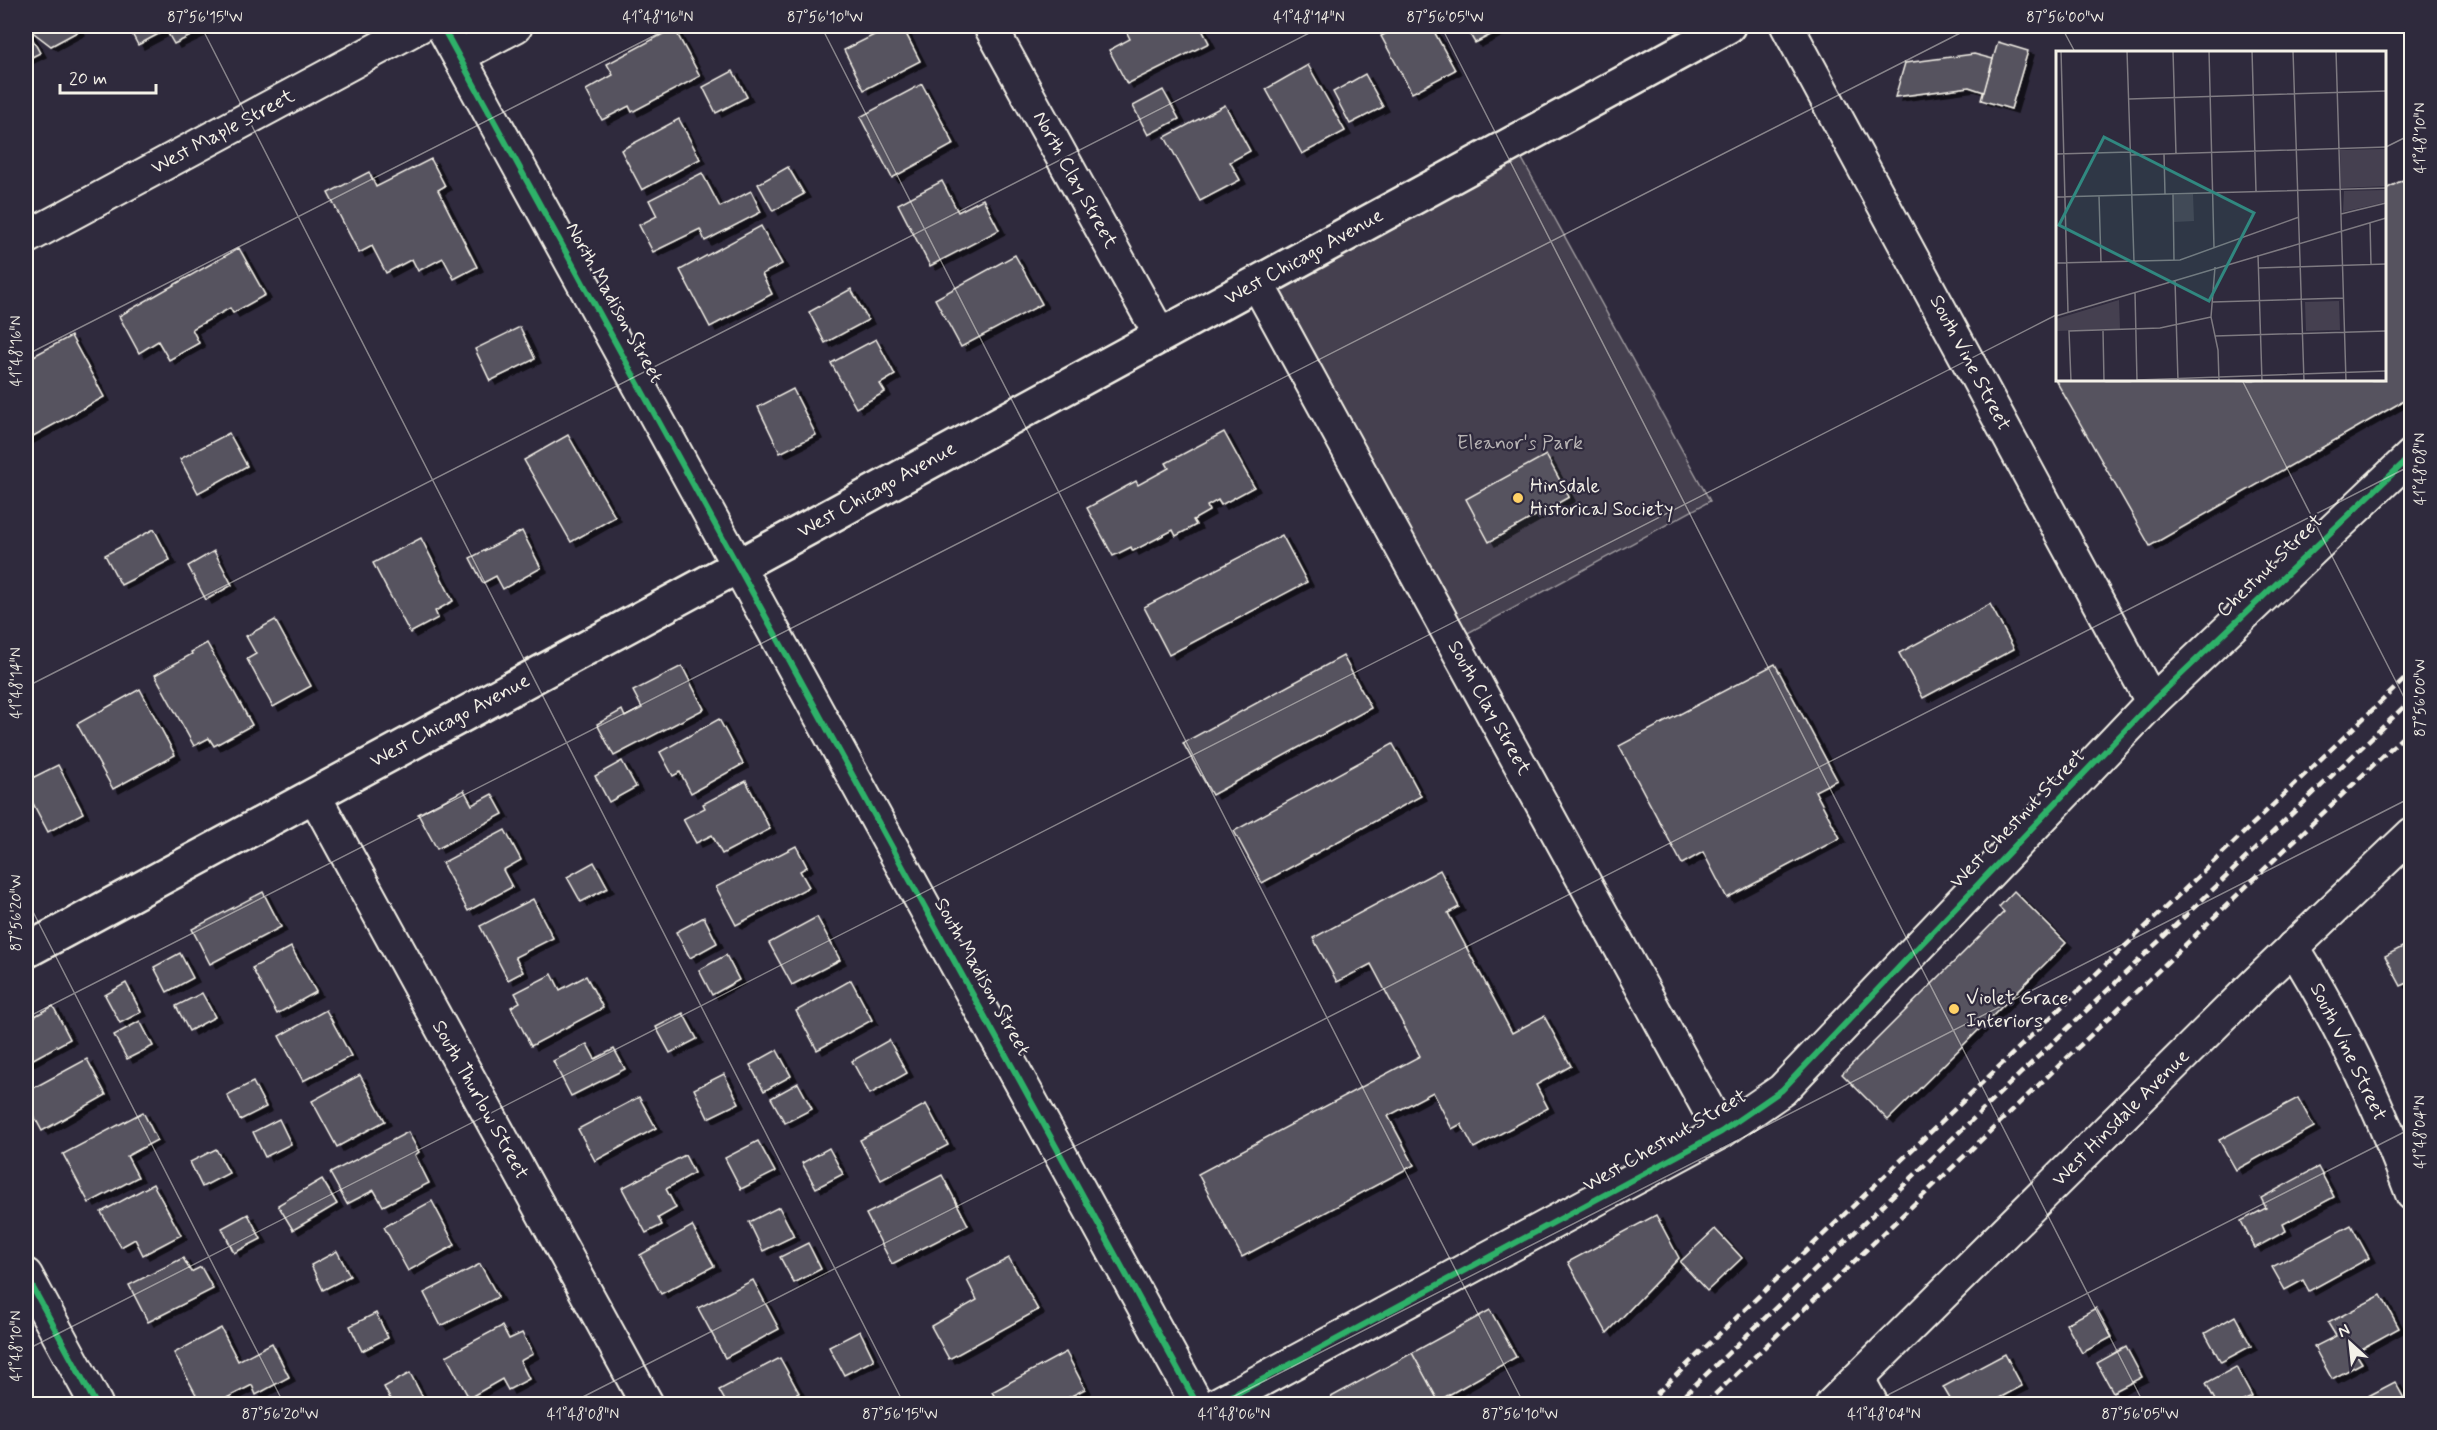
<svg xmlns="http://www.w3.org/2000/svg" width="2437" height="1430" viewBox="0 0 2437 1430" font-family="Mynerve,sans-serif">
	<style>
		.green { fill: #454050; stroke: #9c989c; stroke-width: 1.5 }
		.building { fill: #56525f; stroke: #f4f1e8; stroke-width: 1.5; filter: url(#shadow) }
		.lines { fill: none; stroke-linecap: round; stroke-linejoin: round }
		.street-casing { stroke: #f4f1e8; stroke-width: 36 }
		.secondary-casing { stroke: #f4f1e8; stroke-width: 38 }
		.street { stroke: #2f2a3d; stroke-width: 32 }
		.secondary { stroke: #2f2a3d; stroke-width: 33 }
		.rail { stroke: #f4f1e8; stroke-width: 4.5; stroke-dasharray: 9 4.5; stroke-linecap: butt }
		.cycleway-casing { stroke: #2f2a3d; stroke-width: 10 }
		.cycleway { stroke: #2db169; stroke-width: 6 }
		.ticks { fill: none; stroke: #f4f1e8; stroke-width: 1.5; stroke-opacity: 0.45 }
		.poi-dot { fill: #ffd166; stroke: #2f2a3d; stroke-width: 2 }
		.labels { text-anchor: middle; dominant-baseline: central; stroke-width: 4.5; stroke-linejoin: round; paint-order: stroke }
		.street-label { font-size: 20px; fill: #f4f1e8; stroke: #2f2a3d }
		.park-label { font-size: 20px; fill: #b7b3b3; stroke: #2f2a3d }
		.poi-label { font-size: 20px; fill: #f4f1e8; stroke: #2f2a3d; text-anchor: start }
		.inset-road { fill: none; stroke: #7e7a81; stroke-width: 1.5 }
		.view { fill: #318880; fill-opacity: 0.15; stroke: #318880; stroke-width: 3 }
		.inset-edge { fill: none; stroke: #f4f1e8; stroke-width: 3 }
		.neatline { fill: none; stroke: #f4f1e8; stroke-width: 2 }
		.ticks-label { font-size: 15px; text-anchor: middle; fill: #f4f1e8 }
	</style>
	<defs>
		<filter id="shadow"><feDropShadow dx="6" dy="4" stdDeviation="0" flood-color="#0009"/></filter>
	</defs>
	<rect width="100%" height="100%" fill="#2f2a3d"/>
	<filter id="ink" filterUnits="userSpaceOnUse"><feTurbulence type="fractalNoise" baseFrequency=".0167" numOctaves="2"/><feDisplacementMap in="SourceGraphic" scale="12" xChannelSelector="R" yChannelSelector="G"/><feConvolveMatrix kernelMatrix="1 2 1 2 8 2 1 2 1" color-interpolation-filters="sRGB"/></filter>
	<g filter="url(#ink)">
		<path class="green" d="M 1521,157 L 1710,501 L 1466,634 L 1280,289 Z"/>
		<g class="building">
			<path d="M 128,26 L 211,26 L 174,44 L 166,30 L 138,45 Z"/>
			<path d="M 892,26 L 902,26 L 920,61 L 864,90 L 844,50 Z"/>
			<path d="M 1128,26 L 1200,26 L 1209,43 L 1127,84 L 1109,50 L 1130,39 L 1124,27 Z"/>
			<path d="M 1401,26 L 1431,26 L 1455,70 L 1412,93 L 1381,36 Z"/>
			<path d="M 1465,26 L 1508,26 L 1475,43 Z"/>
			<path d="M 26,27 L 40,53 L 26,60 L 26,26 L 76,26 L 79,31 L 51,46 Z"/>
			<path d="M 674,28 L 700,76 L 632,112 L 629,106 L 602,120 L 586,90 L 613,75 L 607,64 Z"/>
			<path d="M 1998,42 L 2028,51 L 2011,109 L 1981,100 Z"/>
			<path d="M 1974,54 L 1993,59 L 1984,92 L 1969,87 L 1895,97 L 1905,63 Z"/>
			<path d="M 1308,65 L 1345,131 L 1302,154 L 1266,89 Z"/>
			<path d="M 733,71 L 747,97 L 716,113 L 703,87 Z"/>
			<path d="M 1365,74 L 1383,107 L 1350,124 L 1333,92 Z"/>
			<path d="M 922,84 L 954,144 L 892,178 L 860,117 Z"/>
			<path d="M 1163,90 L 1179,119 L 1148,135 L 1133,106 Z"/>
			<path d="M 1225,105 L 1250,151 L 1230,162 L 1240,180 L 1200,201 L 1165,137 Z"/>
			<path d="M 679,119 L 700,159 L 642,190 L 621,150 Z"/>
			<path d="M 431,159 L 445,186 L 438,190 L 477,267 L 454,279 L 443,258 L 418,271 L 412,259 L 386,273 L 372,246 L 359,253 L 328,193 L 369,172 L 376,187 Z"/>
			<path d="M 788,167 L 804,194 L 773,211 L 758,184 Z"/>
			<path d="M 702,173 L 720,207 L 751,191 L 761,212 L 705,241 L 700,229 L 653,252 L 639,225 L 657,216 L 649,200 Z"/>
			<path d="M 2412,175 L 2412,396 L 2150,546 L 2055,379 L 2384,380 L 2384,190 Z"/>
			<path d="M 942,181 L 958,212 L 983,199 L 999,230 L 930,266 L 898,204 Z"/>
			<path d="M 761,226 L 782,264 L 762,274 L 772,294 L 710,327 L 680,270 Z"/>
			<path d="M 239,248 L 265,295 L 233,313 L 230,308 L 192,329 L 199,343 L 169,360 L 158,341 L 139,353 L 119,316 Z"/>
			<path d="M 1015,255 L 1042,304 L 961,347 L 935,299 Z"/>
			<path d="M 851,289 L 868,320 L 825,343 L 809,312 Z"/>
			<path d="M 520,327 L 535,359 L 490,381 L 475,349 Z"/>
			<path d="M 71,336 L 104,397 L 26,440 L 26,360 Z"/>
			<path d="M 876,339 L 895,375 L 880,384 L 885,392 L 856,408 L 831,363 Z"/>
			<path d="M 793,389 L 816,435 L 780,453 L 758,407 Z"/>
			<path d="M 1224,432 L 1254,487 L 1221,505 L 1218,500 L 1207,506 L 1209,511 L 1193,520 L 1196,525 L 1176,536 L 1173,530 L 1133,551 L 1131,547 L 1113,556 L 1087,508 L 1136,481 L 1138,485 L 1169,468 L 1166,463 Z"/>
			<path d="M 229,433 L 247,466 L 198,493 L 180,459 Z"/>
			<path d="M 568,435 L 615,517 L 571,542 L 524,460 Z"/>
			<path d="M 1546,455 L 1569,497 L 1489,542 L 1466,499 Z"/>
			<path d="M 154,529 L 170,560 L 121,585 L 105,555 Z"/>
			<path d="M 522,531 L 541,568 L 503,589 L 496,576 L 483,583 L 470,558 Z"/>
			<path d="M 1282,535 L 1307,582 L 1169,655 L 1144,607 Z"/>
			<path d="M 421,538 L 453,601 L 435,611 L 438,618 L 410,633 L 373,563 Z"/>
			<path d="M 214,551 L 232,585 L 206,600 L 188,566 Z"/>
			<path d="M 1990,604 L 2014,649 L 1923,698 L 1899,653 Z"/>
			<path d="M 275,620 L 311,686 L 273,707 L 247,659 L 256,654 L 246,636 Z"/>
			<path d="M 207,643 L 252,725 L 214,746 L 209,738 L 194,746 L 155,675 L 192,654 L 191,652 Z"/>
			<path d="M 1343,656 L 1371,708 L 1212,795 L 1183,743 Z"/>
			<path d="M 1775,664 L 1837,780 L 1815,791 L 1840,838 L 1727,898 L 1703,852 L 1682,864 L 1619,746 Z"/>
			<path d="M 682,666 L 704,709 L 614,756 L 597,724 L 622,710 L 625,717 L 642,708 L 633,691 Z"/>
			<path d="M 140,689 L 175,755 L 113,789 L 77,724 Z"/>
			<path d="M 719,719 L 743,764 L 691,793 L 680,772 L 673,776 L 660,752 Z"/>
			<path d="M 1393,744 L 1421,796 L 1262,883 L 1234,831 Z"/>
			<path d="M 622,761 L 636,787 L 609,802 L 595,776 Z"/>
			<path d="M 58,765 L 83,813 L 48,832 L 26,790 L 26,781 Z"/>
			<path d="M 746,781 L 770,829 L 722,854 L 712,835 L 696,843 L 683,819 L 705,808 L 703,804 Z"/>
			<path d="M 464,790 L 472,805 L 492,794 L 503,814 L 437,849 L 418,814 Z"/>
			<path d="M 505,830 L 521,860 L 503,870 L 512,887 L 468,911 L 442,863 Z"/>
			<path d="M 796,846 L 807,867 L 800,871 L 809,887 L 736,925 L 716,887 Z"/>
			<path d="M 594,862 L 608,888 L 581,902 L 567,877 Z"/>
			<path d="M 1440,870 L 1459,907 L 1448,913 L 1512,1033 L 1544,1016 L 1571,1066 L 1536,1085 L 1548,1108 L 1474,1148 L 1461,1124 L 1452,1129 L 1433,1092 L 1388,1116 L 1414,1165 L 1242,1257 L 1198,1174 L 1420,1056 L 1371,964 L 1337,982 L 1313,938 Z"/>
			<path d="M 2014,891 L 2066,943 L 1888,1120 L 1842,1074 L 2004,912 L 1999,907 Z"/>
			<path d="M 263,892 L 281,927 L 210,964 L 192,929 Z"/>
			<path d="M 533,899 L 553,938 L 515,957 L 523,972 L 508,980 L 480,926 Z"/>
			<path d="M 704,917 L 717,943 L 690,958 L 676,932 Z"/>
			<path d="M 817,917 L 840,960 L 792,985 L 769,943 Z"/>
			<path d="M 2412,942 L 2412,981 L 2401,986 L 2385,956 Z"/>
			<path d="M 291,947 L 316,992 L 277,1014 L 252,968 Z"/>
			<path d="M 180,953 L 193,978 L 167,992 L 154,967 Z"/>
			<path d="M 726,955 L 739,980 L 712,995 L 699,970 Z"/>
			<path d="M 552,974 L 560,990 L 586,976 L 603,1008 L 531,1046 L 511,1007 L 520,1002 L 515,993 Z"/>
			<path d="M 851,980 L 872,1020 L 817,1050 L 796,1011 Z"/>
			<path d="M 126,983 L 141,1012 L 120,1023 L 105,995 Z"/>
			<path d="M 202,993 L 215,1017 L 189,1031 L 176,1006 Z"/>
			<path d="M 53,1006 L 70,1039 L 26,1063 L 26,1021 Z"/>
			<path d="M 326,1010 L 351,1056 L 303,1081 L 279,1036 Z"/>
			<path d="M 683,1013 L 697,1039 L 670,1053 L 656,1027 Z"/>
			<path d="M 140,1021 L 153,1046 L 127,1059 L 114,1035 Z"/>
			<path d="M 889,1040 L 907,1073 L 870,1094 L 852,1061 Z"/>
			<path d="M 587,1044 L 595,1059 L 614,1049 L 625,1069 L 571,1096 L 553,1061 Z"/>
			<path d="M 777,1050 L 791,1076 L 764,1091 L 750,1065 Z"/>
			<path d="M 87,1059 L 106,1095 L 42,1131 L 26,1101 L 26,1092 Z"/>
			<path d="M 724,1074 L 739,1103 L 708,1118 L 694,1089 Z"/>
			<path d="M 360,1075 L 385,1121 L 337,1147 L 312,1101 Z"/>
			<path d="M 253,1082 L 266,1107 L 240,1120 L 227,1095 Z"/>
			<path d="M 798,1083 L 812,1109 L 785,1123 L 771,1098 Z"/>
			<path d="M 639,1097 L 656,1128 L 595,1161 L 578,1129 Z"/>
			<path d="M 2298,1098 L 2314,1127 L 2236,1170 L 2219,1140 Z"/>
			<path d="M 926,1104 L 948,1145 L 881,1180 L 860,1140 Z"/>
			<path d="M 143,1112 L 157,1140 L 127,1156 L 138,1177 L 89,1203 L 63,1154 Z"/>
			<path d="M 279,1119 L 291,1144 L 265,1157 L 253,1132 Z"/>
			<path d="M 408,1132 L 419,1152 L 415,1155 L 429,1183 L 383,1206 L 374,1190 L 347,1204 L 330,1173 Z"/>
			<path d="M 758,1141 L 775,1172 L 741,1189 L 725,1158 Z"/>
			<path d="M 829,1148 L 843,1174 L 816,1188 L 802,1163 Z"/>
			<path d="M 216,1149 L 229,1173 L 202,1187 L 190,1162 Z"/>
			<path d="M 685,1155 L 694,1173 L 666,1189 L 676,1208 L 658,1218 L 662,1225 L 646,1233 L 622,1188 Z"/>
			<path d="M 2318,1167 L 2334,1197 L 2283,1224 L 2286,1231 L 2255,1248 L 2241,1221 L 2266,1208 L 2261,1198 Z"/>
			<path d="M 942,1175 L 968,1225 L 892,1264 L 866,1214 Z"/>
			<path d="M 322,1179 L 337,1204 L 293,1230 L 278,1205 Z"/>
			<path d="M 153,1184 L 181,1235 L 143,1255 L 135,1239 L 121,1247 L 101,1212 Z"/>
			<path d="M 432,1201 L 455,1245 L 408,1271 L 384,1227 Z"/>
			<path d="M 779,1207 L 794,1236 L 763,1251 L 749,1222 Z"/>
			<path d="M 248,1214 L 261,1239 L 234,1253 L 222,1228 Z"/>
			<path d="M 1656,1215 L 1679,1258 L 1607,1333 L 1568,1262 Z"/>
			<path d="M 2351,1225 L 2369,1258 L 2309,1291 L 2303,1280 L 2285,1290 L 2272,1267 Z"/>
			<path d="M 692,1226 L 714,1266 L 661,1294 L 640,1255 Z"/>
			<path d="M 1715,1229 L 1742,1258 L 1707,1291 L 1680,1262 Z"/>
			<path d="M 808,1243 L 821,1269 L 794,1283 L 780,1257 Z"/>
			<path d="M 337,1251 L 350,1276 L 323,1290 L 311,1265 Z"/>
			<path d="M 183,1258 L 191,1272 L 201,1267 L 213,1289 L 148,1322 L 129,1285 Z"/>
			<path d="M 1009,1258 L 1038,1310 L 949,1359 L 931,1326 L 977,1300 L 967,1280 Z"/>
			<path d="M 480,1264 L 498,1297 L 441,1326 L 424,1293 Z"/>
			<path d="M 753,1280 L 779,1329 L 725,1358 L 698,1308 Z"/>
			<path d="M 2381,1295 L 2399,1328 L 2355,1352 L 2362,1363 L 2332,1379 L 2314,1347 L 2336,1336 L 2328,1323 Z"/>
			<path d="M 2096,1308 L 2112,1337 L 2082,1353 L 2066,1324 Z"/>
			<path d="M 1490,1310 L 1516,1357 L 1438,1401 L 1412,1353 Z"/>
			<path d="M 376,1313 L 388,1338 L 362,1351 L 350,1326 Z"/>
			<path d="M 2235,1316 L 2251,1346 L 2221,1362 L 2205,1333 Z"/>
			<path d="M 502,1326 L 509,1339 L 522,1333 L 533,1354 L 520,1361 L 529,1379 L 508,1390 L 502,1379 L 469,1398 L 446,1356 Z"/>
			<path d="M 221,1328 L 238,1361 L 272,1343 L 289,1377 L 256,1395 L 252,1385 L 215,1404 L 201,1404 L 174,1353 Z"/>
			<path d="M 860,1331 L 874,1360 L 844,1375 L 829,1347 Z"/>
			<path d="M 2126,1347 L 2142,1377 L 2113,1392 L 2097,1363 Z"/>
			<path d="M 1066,1352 L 1085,1389 L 1056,1404 L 999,1404 L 992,1392 Z"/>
			<path d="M 1412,1353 L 1440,1404 L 1335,1404 L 1331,1397 Z"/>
			<path d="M 2005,1354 L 2022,1386 L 1988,1404 L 1953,1404 L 1943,1387 Z"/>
			<path d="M 780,1358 L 799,1393 L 777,1404 L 727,1404 L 719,1390 Z"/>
			<path d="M 2236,1367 L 2252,1397 L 2237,1404 L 2217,1404 L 2206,1383 Z"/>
			<path d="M 410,1373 L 423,1398 L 410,1404 L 393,1404 L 384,1387 Z"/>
			<path d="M 2395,1382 L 2407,1404 L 2353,1404 Z"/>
		</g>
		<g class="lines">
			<defs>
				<g id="street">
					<path d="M 442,26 L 1197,1404"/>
					<path d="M 990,26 L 1160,335"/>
					<path d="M 1787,26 L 2152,702"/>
					<path d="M 459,56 L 516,26"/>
					<path d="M 26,238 L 420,26"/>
					<path d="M 1257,283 L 1721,1132"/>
					<path d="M 314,795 L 647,1404"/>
					<path d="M 2293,947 C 2341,1024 2380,1108 2412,1194"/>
					<path d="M 26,1275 L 96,1404"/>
					<path d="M 1858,1379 L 1872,1404"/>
					<path d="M 1217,1404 L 1721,1132 L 1782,1090 L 2152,702 L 2412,455"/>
					<path d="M 1832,1404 L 2260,979 L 2412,834"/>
				</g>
				<path id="secondary" d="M 26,951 L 777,545 L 1728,26"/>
			</defs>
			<use href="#street" class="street-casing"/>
			<use href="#secondary" class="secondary-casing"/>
			<use href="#street" class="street"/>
			<use href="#secondary" class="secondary"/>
			<g class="rail">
				<path d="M 1646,1404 L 2412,672"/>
				<path d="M 1675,1404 L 2412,699"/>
				<path d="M 1705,1404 L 2412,728"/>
			</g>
			<defs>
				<g id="cycleway">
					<path d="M 442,26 L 1197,1404"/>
					<path d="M 26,1275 L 96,1404"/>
					<path d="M 1217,1404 L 1721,1132 L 1782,1090 L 2152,702 L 2412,455"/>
				</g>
			</defs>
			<use href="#cycleway" class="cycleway-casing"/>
			<use href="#cycleway" class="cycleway"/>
		</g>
	</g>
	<path class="ticks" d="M 201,26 L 904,1404M 821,26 L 1524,1404M 1441,26 L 2144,1404M 2061,26 L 2075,52M 2384,148 L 2412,134M 26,355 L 673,26M 2242,380 L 2412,713M 26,687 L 1323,26M 26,898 L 284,1404M 26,1018 L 1974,26M 26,1350 L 2058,314M 569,1404 L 2412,465M 1219,1404 L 2412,797M 1870,1404 L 2412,1128"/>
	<g class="poi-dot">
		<circle cx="1518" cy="498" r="6"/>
		<circle cx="1954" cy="1009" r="6"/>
	</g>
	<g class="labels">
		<g class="street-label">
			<text transform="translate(223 132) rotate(-28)">West Maple Street</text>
			<text transform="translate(1075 180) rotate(61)">North Clay Street</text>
			<text transform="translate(1304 257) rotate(-29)">West Chicago Avenue</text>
			<text transform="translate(614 303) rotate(61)">North Madison Street</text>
			<text transform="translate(1970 363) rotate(62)">South Vine Street</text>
			<text transform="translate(877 490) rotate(-29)">West Chicago Avenue</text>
			<text transform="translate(2270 566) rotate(-44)">Chestnut Street</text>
			<text transform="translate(1489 708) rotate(61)">South Clay Street</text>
			<text transform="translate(450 721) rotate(-28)">West Chicago Avenue</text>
			<text transform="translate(2018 819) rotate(-46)">West Chestnut Street</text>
			<text transform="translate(982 977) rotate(61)">South Madison Street</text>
			<text transform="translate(2348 1052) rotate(64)">South Vine Street</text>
			<text transform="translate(480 1100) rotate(61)">South Thurlow Street</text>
			<text transform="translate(2121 1118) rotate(-45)">West Hinsdale Avenue</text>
			<text transform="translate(1665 1141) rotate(-30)">West Chestnut Street</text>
		</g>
		<g class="park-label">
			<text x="1520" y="443">Eleanor's Park</text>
		</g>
		<g class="poi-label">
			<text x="1530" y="486">Hinsdale<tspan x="1530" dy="23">Historical Society</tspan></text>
			<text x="1966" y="998">Violet Grace<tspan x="1966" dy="23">Interiors</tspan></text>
		</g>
	</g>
	<g transform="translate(2056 51)">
		<rect width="330" height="330" fill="#2f2a3d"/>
		<path d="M 330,98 L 330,135 L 285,137 L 284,99 ZM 330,139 L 330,151 L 287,161 L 288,140 ZM 137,143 L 138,170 L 118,171 L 118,144 ZM 63,249 L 64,278 L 0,280 L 0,268 ZM 283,250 L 284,279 L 250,280 L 249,251 Z" fill="#454050"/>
		<path class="inset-road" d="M 5,0 L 12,261M 71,0 L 78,211M 117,0 L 120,103M 153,0 L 158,197M 196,0 L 200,140M 237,0 L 248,330M 280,0 L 290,330M 73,48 L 330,40M 0,103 L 75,101M 108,103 L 109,143M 75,104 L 330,96M 117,143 L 118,210M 43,145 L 45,211M 0,146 L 330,137M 285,163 L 330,152M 314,172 L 315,213M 202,204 L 206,330M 0,212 L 124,209 L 243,166M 159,216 L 155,266 L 162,299 L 163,330M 203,217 L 330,213M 119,229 L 122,330M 79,241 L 81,330M 157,251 L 287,247M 0,265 L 330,167M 47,280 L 48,330M 159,285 L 330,280M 81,329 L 330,320M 15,330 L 13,280 L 104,277 L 155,266"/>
		<path class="view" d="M 48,86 L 198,162 L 153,250 L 3,174 Z"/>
		<rect width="330" height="330" class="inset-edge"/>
	</g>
	<rect width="2437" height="1430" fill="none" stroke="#2f2a3d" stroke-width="66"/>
	<g transform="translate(2350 1343) rotate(333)" stroke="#2f2a3d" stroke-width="4.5" paint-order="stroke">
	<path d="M0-4.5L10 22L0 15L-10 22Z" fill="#f4f1e8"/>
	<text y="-9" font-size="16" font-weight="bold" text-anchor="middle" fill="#f4f1e8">N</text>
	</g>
	<path d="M60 84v9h96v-9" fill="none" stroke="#f4f1e8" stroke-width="3"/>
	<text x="69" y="84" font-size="18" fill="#f4f1e8" stroke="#2f2a3d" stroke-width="4.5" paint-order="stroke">20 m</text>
	<rect x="33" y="33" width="2371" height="1364" class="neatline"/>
	<g class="ticks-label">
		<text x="205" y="22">87°56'15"W</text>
		<text x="658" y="22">41°48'16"N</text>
		<text x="825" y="22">87°56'10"W</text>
		<text x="1309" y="22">41°48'14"N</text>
		<text x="1445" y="22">87°56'05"W</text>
		<text x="2065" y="22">87°56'00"W</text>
		<text transform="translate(2420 138) rotate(-90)" y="5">41°48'10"N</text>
		<text transform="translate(16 351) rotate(-90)" y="5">41°48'16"N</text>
		<text transform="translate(2420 469) rotate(-90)" y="5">41°48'08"N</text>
		<text transform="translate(16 683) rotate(-90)" y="5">41°48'14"N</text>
		<text transform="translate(2420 698) rotate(-90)" y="5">87°56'00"W</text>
		<text transform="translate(16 913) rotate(-90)" y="5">87°56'20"W</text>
		<text transform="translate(2420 1132) rotate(-90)" y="5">41°48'04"N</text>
		<text transform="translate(16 1346) rotate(-90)" y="5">41°48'10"N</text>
		<text x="280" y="1419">87°56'20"W</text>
		<text x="583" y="1419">41°48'08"N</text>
		<text x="900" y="1419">87°56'15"W</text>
		<text x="1234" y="1419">41°48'06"N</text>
		<text x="1520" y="1419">87°56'10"W</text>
		<text x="1884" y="1419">41°48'04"N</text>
		<text x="2140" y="1419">87°56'05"W</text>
	</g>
</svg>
